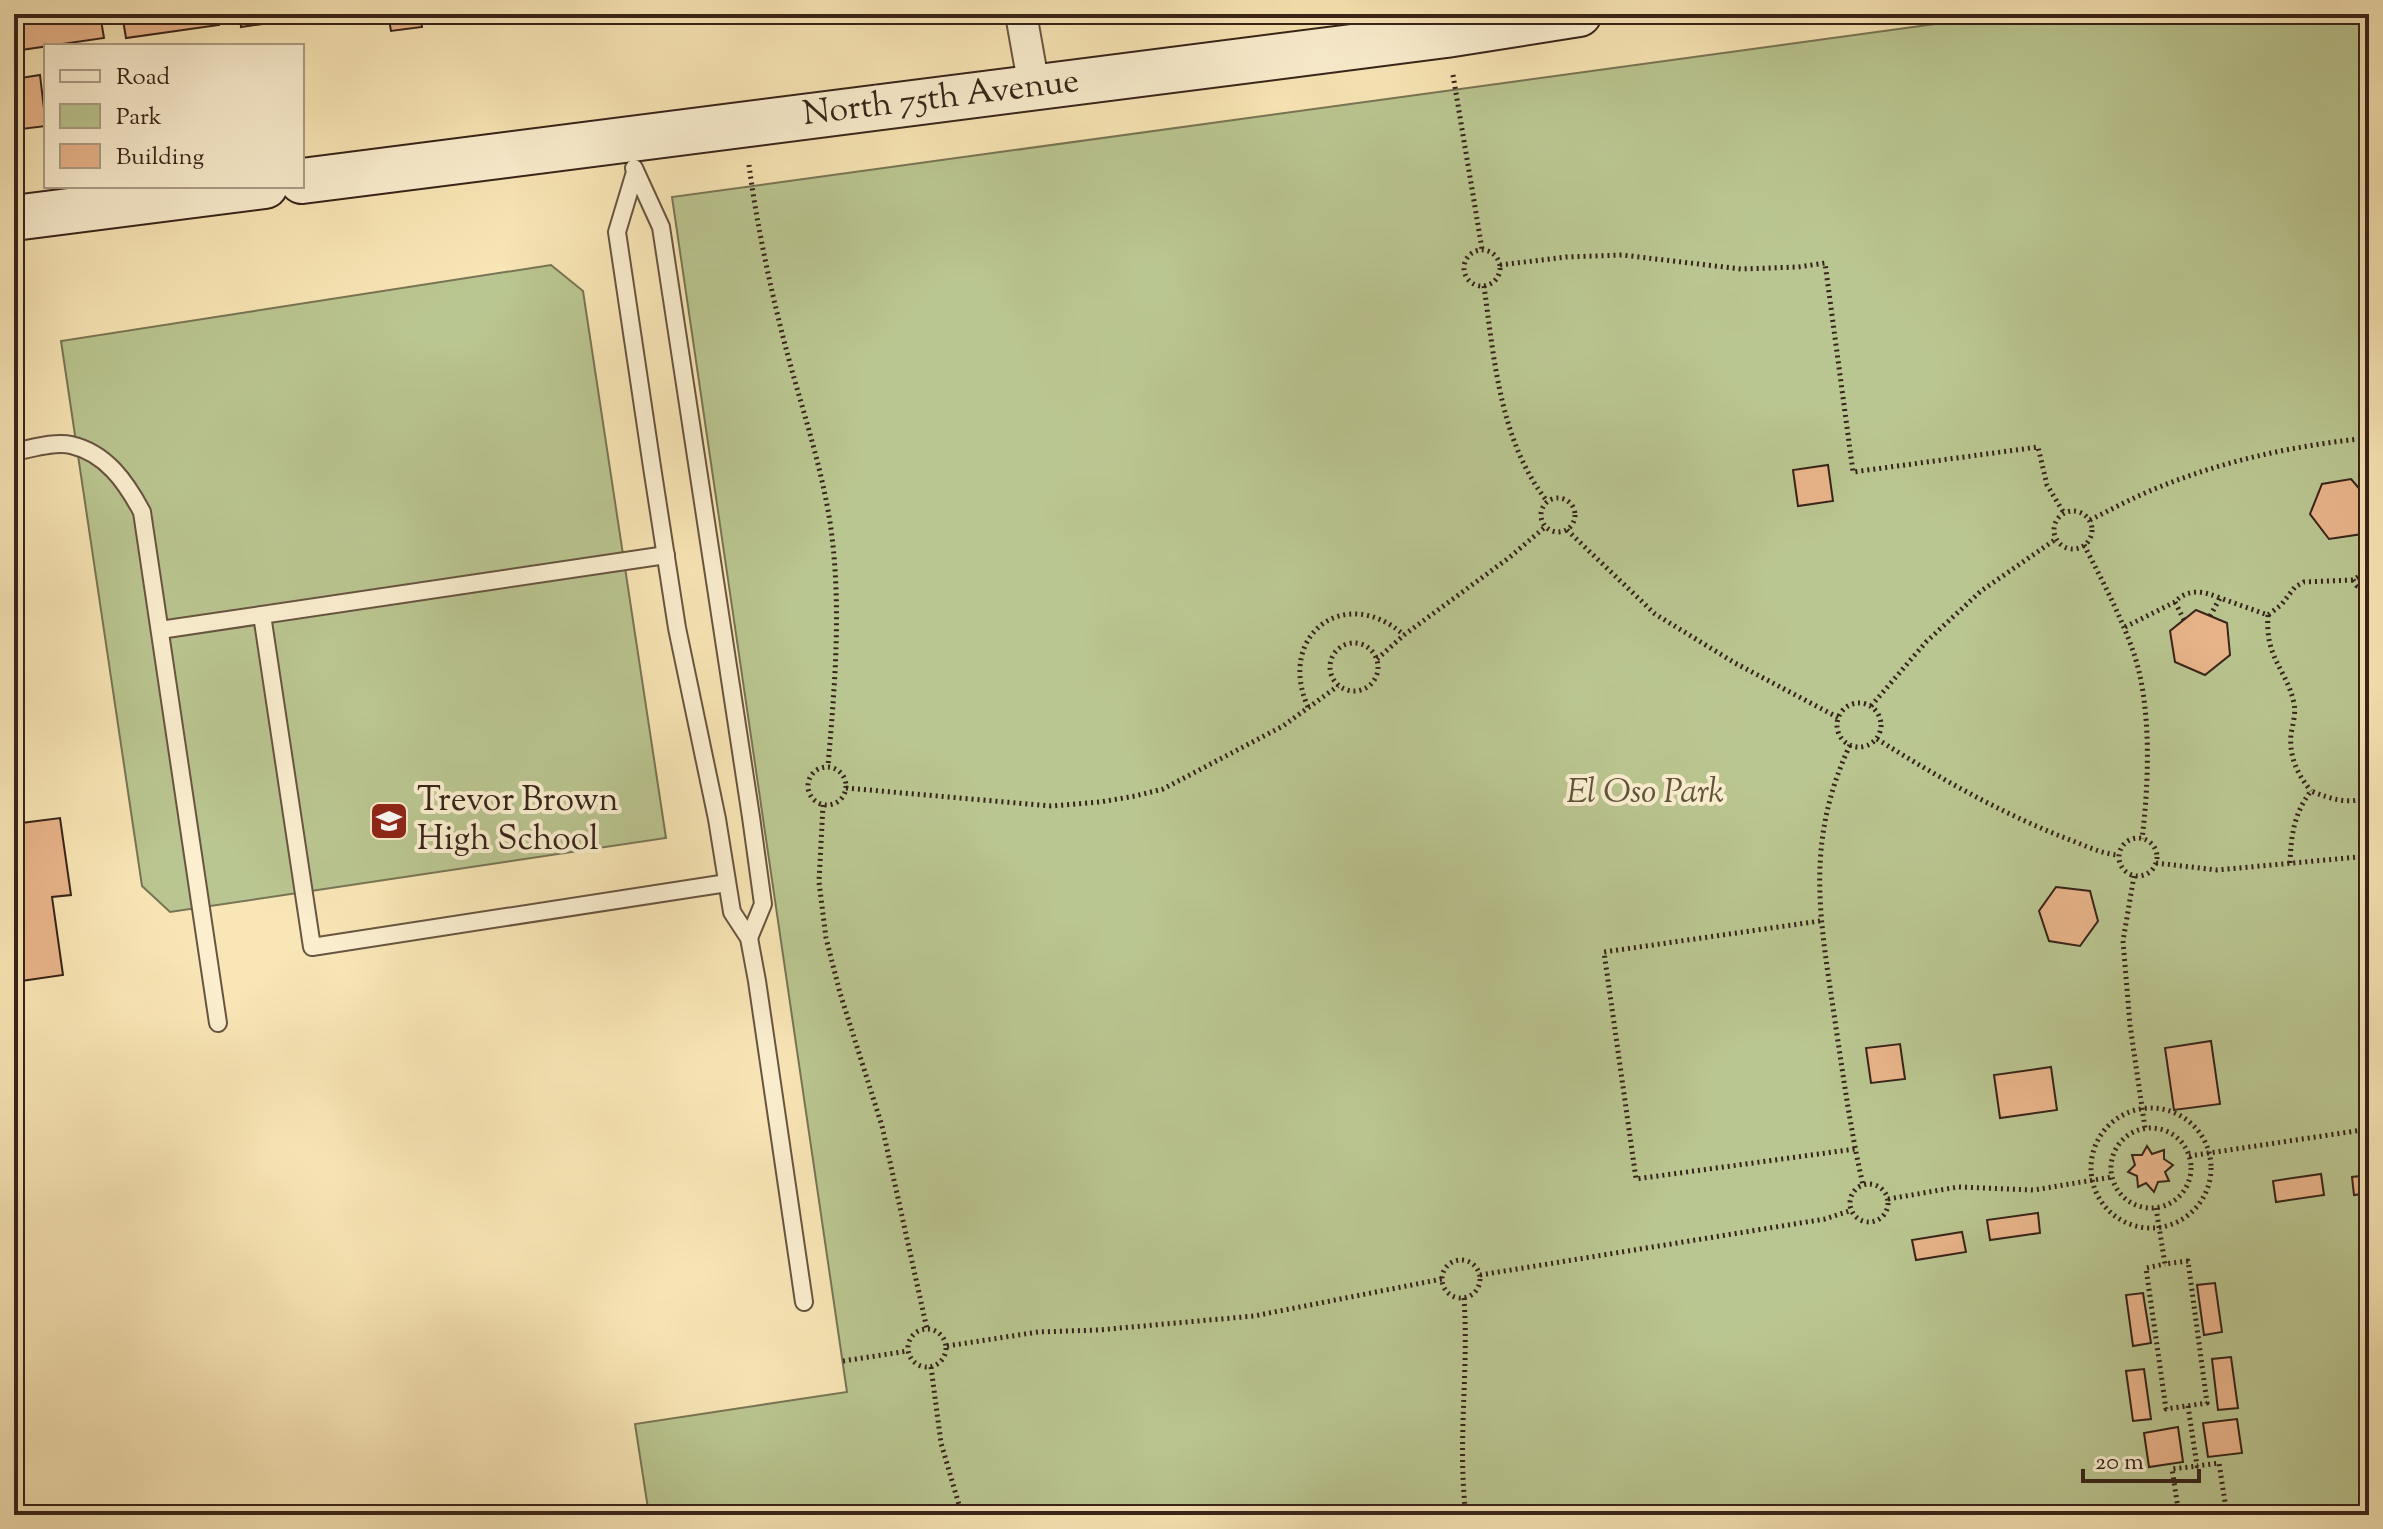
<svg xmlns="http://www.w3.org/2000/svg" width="2383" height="1529" viewBox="0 0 2383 1529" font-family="'Sorts Mill Goudy',serif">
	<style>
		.green { fill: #bac691; stroke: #787455; stroke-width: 2 }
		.building { fill: #eab58b; stroke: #372319; stroke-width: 2 }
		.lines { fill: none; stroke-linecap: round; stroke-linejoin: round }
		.lane-casing { stroke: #685440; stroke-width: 20 }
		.street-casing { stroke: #685440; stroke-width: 34 }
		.secondary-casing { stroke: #372319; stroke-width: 48 }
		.path { stroke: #372319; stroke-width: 5; stroke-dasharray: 2 4; stroke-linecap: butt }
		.lane { stroke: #fbefd0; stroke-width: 16 }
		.street { stroke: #fbefd0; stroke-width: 30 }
		.secondary { stroke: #fbefd0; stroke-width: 44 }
		.labels { text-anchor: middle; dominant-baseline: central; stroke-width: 8; stroke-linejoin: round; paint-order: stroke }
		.street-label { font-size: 34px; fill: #372319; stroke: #fbefd0 }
		.park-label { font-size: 34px; font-style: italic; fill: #5e543d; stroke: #fbefd0 }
		.poi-label { font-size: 34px; fill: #372319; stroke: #fbefd0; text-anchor: start }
	</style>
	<rect width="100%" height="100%" fill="#f9e6b6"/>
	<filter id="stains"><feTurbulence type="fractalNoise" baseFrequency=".0025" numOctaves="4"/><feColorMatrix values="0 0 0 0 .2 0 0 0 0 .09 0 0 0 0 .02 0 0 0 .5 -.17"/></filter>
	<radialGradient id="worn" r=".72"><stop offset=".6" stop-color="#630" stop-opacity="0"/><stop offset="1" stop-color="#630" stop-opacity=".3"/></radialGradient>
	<g class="green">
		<path d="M 2008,14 L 2369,14 L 2369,1515 L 649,1515 L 635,1424 L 847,1392 L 672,197 Z"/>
		<path d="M 551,265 L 583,291 L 666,838 L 170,912 L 142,886 L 61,341 Z"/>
	</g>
	<g class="building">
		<path d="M 14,14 L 100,14 L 104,38 L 14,51 Z"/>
		<path d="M 122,14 L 218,14 L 219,25 L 126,38 Z"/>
		<path d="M 240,14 L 318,14 L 318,16 L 241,27 Z"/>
		<path d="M 388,14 L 420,14 L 422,27 L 391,31 Z"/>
		<path d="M 855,14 L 929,14 L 857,24 Z"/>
		<path d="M 40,75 L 46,126 L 22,129 L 14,79 Z"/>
		<path d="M 1828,465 L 1833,501 L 1798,506 L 1793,470 Z"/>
		<path d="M 2351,479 L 2369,500 L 2362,534 L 2329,539 L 2310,514 L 2322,484 Z"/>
		<path d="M 2196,610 L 2227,623 L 2230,655 L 2205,675 L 2175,662 L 2170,631 Z"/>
		<path d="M 60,818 L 71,895 L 52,897 L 63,975 L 14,982 L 14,824 Z"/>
		<path d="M 2056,887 L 2090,891 L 2098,921 L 2080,946 L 2049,941 L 2039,911 Z"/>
		<path d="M 2211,1041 L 2220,1104 L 2174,1110 L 2165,1048 Z"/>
		<path d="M 1900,1044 L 1905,1079 L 1871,1083 L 1866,1048 Z"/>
		<path d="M 2051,1067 L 2057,1110 L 2000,1118 L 1994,1075 Z"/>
		<path d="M 2147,1146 L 2152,1154 L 2164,1150 L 2164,1159 L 2173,1165 L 2165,1172 L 2169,1181 L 2158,1182 L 2154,1192 L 2146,1183 L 2138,1187 L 2137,1176 L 2128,1172 L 2135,1165 L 2132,1155 L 2142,1155 Z"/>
		<path d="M 2321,1174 L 2324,1195 L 2276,1202 L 2273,1181 Z"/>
		<path d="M 2369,1175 L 2369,1193 L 2354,1195 L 2352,1177 Z"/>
		<path d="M 2038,1213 L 2040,1233 L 1990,1240 L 1987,1220 Z"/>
		<path d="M 1962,1232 L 1966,1252 L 1916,1260 L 1912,1240 Z"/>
		<path d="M 2215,1283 L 2222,1332 L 2204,1335 L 2197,1285 Z"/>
		<path d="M 2143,1293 L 2151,1343 L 2133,1346 L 2126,1295 Z"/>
		<path d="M 2231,1357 L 2238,1408 L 2218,1410 L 2212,1359 Z"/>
		<path d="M 2144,1369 L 2151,1419 L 2133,1421 L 2126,1371 Z"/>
		<path d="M 2237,1419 L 2242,1453 L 2208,1457 L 2203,1423 Z"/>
		<path d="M 2178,1427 L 2183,1462 L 2149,1467 L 2144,1433 Z"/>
	</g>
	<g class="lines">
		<defs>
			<g id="lane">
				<path d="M 634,168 L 661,227 L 751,817 L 763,904 L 749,938"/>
				<path d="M 635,172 L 617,232 L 652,467 L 677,628 L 717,819 L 732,912 L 749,938 L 757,981 L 804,1302"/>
				<path d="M 14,452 C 30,449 55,441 71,445 C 106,453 126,482 142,512 L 218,1023"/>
				<path d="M 262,615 L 312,947 L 727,883"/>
				<path d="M 160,630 L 666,555"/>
			</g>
			<path id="street" d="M 1021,14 L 1034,87"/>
			<g id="secondary">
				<path d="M 302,181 L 1446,35 L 1579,14"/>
				<path d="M 14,218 L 265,186"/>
			</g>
		</defs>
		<use href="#lane" class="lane-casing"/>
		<use href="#street" class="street-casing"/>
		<use href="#secondary" class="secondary-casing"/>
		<g class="path">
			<path d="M 1453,75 L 1482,249"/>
			<path d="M 749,165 C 757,227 772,296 788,356 C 803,412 821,465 830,522 C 842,603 835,684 828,766"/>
			<circle cx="1482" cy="268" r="18"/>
			<path d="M 1500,265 L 1566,257 L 1622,255 L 1741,269 L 1798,267 L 1825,263 L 1853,472 L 2038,447 L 2047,485 L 2064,513"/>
			<path d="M 1484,286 C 1494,358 1500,442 1547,501"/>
			<path d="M 2362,492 L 2369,486"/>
			<circle cx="1558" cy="515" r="17"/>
			<circle cx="2073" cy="530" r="19"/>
			<path d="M 2366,519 L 2369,520"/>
			<path d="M 2090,520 C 2112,509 2134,497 2157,488 C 2225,460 2297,445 2369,438"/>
			<path d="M 1567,530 L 1655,614 L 1735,663 L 1839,718"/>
			<path d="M 2084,545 C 2102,580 2120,614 2133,651 C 2152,704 2149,783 2142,839"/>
			<path d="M 2353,580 L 2357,586 L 2369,591"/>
			<path d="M 2268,615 C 2265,659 2286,668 2294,703 C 2296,713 2293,724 2291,734 C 2289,756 2297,774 2311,791"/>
			<path d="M 2210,616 L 2220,598 L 2268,615 L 2281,605 L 2295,587 L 2304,582 L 2353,580 L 2369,570"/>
			<path d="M 2184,620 L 2175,602 C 2188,588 2203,591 2220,598"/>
			<path d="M 2125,627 L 2175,602"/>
			<circle cx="1354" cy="667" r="24"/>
			<path d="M 1377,659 L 1404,635 L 1510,557 L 1545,527"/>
			<circle cx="1859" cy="725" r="22"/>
			<path d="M 1871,706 L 1926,642 L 1981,591 L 2056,539"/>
			<path d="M 1308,707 C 1276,635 1345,583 1404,635"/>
			<path d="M 1877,739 C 1939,778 2004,815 2073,841 C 2088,847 2103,854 2119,855"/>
			<path d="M 1850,745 C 1803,846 1821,923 1836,1028 C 1844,1081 1851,1133 1863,1185"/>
			<circle cx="827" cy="786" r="19"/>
			<path d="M 846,788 L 1051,806 L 1100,802 L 1135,796 L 1163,789 L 1283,726 L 1338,686"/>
			<path d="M 823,805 L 819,882 L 826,938 L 840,993 L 882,1126 L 927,1329"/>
			<circle cx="2138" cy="857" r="19"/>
			<path d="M 2156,863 L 2217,870 L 2369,856"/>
			<path d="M 2290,863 C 2291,836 2294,813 2311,791 C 2331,799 2348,805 2369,797"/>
			<path d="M 2134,876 L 2123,941 L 2130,1025 L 2145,1128"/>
			<path d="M 1820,921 L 1604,952 L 1636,1179 L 1855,1149"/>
			<circle cx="2151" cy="1168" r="60"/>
			<circle cx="2151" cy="1168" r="40"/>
			<path d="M 2189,1156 L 2369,1129"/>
			<circle cx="1869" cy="1203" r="19"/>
			<path d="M 1888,1199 L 1958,1187 L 2034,1190 L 2112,1177"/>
			<path d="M 2156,1208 L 2165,1264 L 2188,1261 L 2207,1403 L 2166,1409 L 2146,1268 L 2165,1264"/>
			<circle cx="1461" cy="1279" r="19"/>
			<path d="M 1480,1275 L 1825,1219 L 1852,1210"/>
			<path d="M 1464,1298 C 1469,1371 1457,1443 1466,1515"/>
			<circle cx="927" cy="1348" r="19"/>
			<path d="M 947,1346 L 1038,1332 L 1098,1330 L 1254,1316 L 1442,1279"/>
			<path d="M 843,1361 L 908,1351"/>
			<path d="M 931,1367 L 941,1443 L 962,1515"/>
			<path d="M 2188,1406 L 2197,1466 L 2219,1463 L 2227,1515"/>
			<path d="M 2179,1515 L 2172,1469 L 2197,1466"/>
		</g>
		<use href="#lane" class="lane"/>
		<use href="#street" class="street"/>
		<use href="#secondary" class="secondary"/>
	</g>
	<defs>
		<symbol id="school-square" viewBox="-11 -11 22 22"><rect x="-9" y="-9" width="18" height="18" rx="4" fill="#8f2418" stroke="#fbefd0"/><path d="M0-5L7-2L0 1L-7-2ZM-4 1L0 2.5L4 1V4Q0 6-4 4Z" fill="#fff"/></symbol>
	</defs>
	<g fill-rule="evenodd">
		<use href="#school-square" x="367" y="799" width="44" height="44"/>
	</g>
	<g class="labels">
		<g class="street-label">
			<text transform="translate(941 99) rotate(-7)">North 75th Avenue</text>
		</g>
		<g class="park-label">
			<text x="1645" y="793">El Oso Park</text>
		</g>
		<g class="poi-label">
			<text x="417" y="801">Trevor Brown<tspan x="417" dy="39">High School</tspan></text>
		</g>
	</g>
	<rect width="2383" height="1529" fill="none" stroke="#f9e6b6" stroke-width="48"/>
	<rect x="16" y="16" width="2351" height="1497" fill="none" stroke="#372319" stroke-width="4"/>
	<rect x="24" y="24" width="2335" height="1481" fill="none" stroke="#372319" stroke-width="2"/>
	<rect x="44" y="44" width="260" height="144" fill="#fbefd0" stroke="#ad9d87" stroke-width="2"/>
	<rect x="60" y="70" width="40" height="12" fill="#fbefd0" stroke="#ad9d87" stroke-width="2"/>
	<text x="116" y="84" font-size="24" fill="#372319">Road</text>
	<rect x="60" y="104" width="40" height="24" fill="#bac691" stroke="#ad9d87" stroke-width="2"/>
	<text x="116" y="124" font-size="24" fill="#372319">Park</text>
	<rect x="60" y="144" width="40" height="24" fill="#eab58b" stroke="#ad9d87" stroke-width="2"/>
	<text x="116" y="164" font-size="24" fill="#372319">Building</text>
	<path d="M2083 1469v12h116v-12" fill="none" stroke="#372319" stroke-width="4"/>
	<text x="2095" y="1469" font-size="24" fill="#372319" stroke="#fbefd0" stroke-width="6" paint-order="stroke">20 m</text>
	<rect width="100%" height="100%" filter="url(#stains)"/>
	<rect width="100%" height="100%" fill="url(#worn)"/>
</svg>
